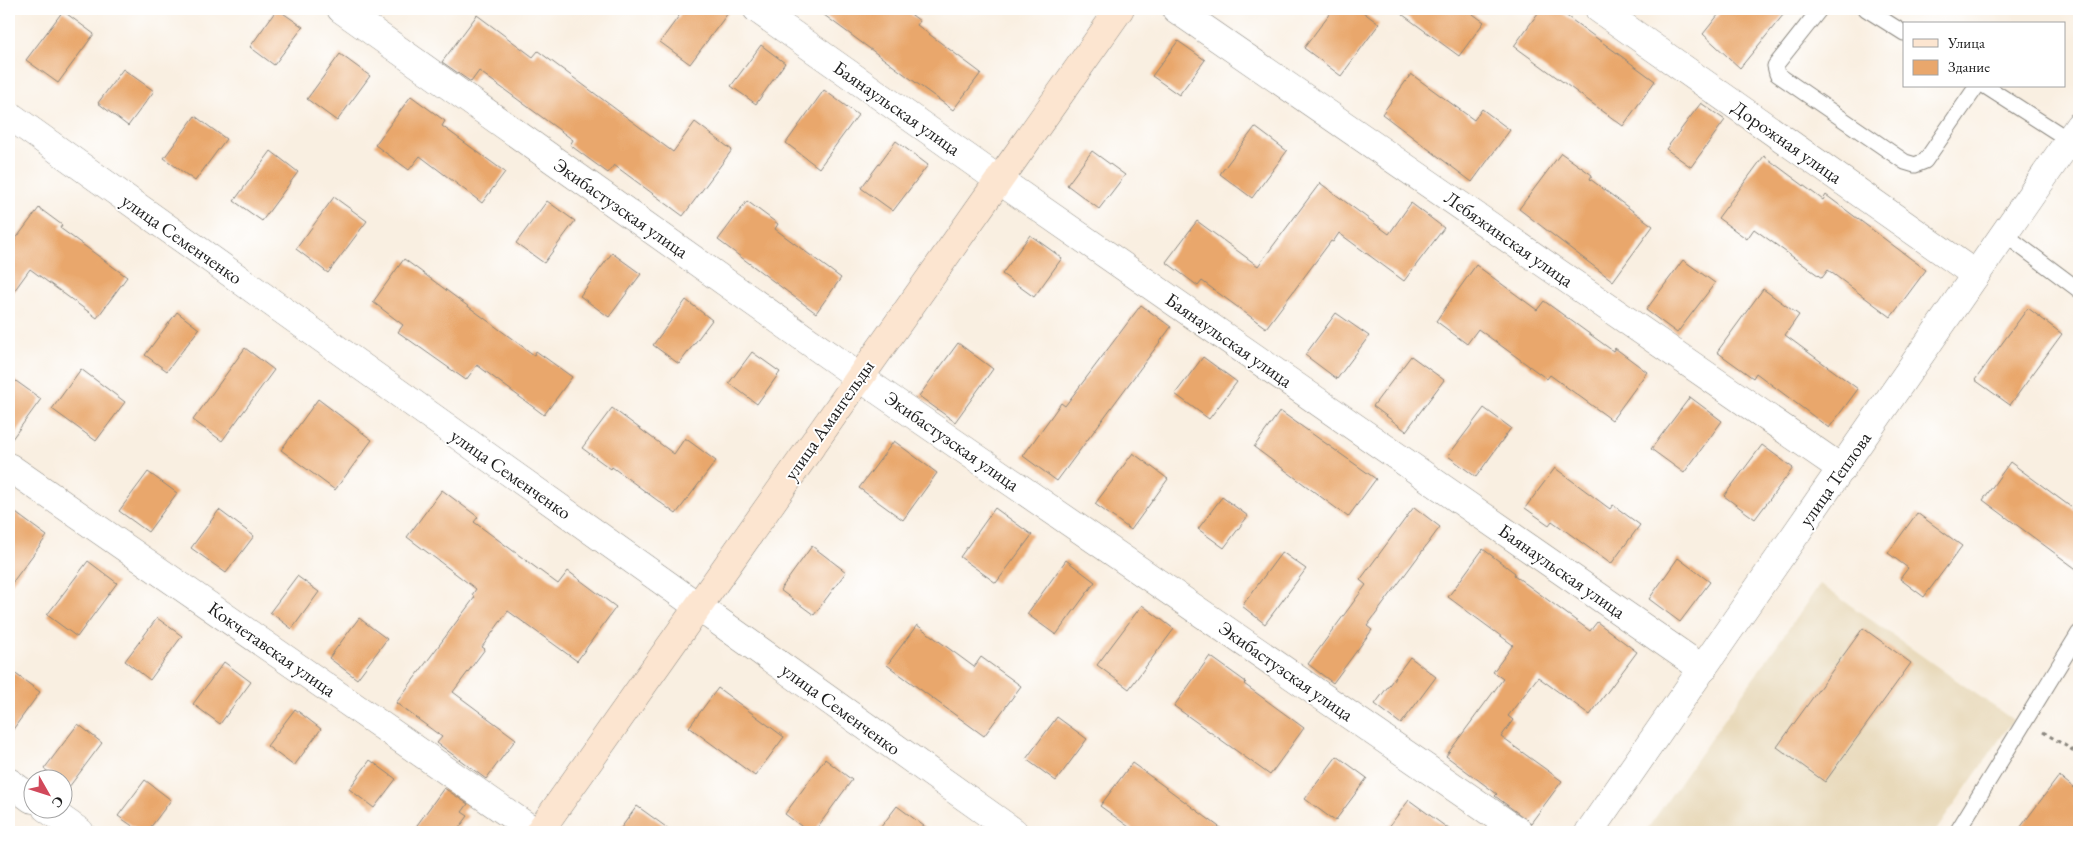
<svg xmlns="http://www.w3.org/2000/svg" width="2088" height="841" viewBox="0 0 2088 841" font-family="'EB Garamond',serif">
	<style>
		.built { fill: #e8d9ba }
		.building { fill: #e9a76c }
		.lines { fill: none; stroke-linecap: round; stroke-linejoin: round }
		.lane-casing { stroke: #8a867e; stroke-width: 17 }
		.street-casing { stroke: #8a867e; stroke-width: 29 }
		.secondary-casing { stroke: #8a867e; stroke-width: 29 }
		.path { stroke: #8a867e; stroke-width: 3; stroke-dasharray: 4 4; stroke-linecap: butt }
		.lane { stroke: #fff; stroke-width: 15 }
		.street { stroke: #fff; stroke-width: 28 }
		.secondary { stroke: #fce5d0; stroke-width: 28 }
		.labels { text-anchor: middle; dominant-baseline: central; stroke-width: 4; stroke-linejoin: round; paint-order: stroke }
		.street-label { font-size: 19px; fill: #1c1c1c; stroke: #fff }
	</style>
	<rect width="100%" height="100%" fill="#fff"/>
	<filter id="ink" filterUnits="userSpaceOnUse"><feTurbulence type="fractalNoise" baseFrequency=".02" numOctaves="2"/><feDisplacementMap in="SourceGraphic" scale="10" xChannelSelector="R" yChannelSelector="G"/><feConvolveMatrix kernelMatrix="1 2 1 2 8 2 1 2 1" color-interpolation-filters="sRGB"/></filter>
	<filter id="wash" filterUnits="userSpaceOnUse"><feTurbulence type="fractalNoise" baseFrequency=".0096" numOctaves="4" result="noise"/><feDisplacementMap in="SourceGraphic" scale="20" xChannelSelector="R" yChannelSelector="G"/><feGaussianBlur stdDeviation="1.12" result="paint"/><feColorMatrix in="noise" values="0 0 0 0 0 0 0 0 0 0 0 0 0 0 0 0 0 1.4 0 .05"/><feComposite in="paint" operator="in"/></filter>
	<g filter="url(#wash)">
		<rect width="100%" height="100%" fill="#f9efe1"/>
		<path class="built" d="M 1820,584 L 2013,720 L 1935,832 L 1645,832 Z"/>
		<g id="blocks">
			<g class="building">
				<path d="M 277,9 L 303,27 L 274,65 L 250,47 Z"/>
				<path d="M 684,9 L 731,9 L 690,64 L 660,42 Z"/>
				<path d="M 816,9 L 904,9 L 920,21 L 917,25 L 981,73 L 953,110 Z"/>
				<path d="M 1333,9 L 1359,9 L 1379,24 L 1341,76 L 1304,48 Z"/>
				<path d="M 1395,9 L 1466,9 L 1484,22 L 1459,56 Z"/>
				<path d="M 1541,9 L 1557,9 L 1655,81 L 1623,126 L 1514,46 Z"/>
				<path d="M 1723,9 L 1788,9 L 1740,68 L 1703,34 Z"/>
				<path d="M 63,11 L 94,34 L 58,83 L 26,60 Z"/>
				<path d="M 477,15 L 533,57 L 538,51 L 673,152 L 695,122 L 732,150 L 683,216 L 614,165 L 608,173 L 570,145 L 573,140 L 479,71 L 471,82 L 442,62 Z"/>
				<path d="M 1178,41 L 1205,60 L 1179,95 L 1152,76 Z"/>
				<path d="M 761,45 L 785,63 L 756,104 L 731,86 Z"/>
				<path d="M 340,54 L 370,76 L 337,121 L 307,99 Z"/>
				<path d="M 123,69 L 154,91 L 128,126 L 98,103 Z"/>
				<path d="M 1411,74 L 1474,120 L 1482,109 L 1510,130 L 1472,182 L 1382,114 Z"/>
				<path d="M 824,90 L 858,115 L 819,168 L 786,143 Z"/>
				<path d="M 411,96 L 445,121 L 442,126 L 505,172 L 482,203 L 420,156 L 409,170 L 375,145 Z"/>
				<path d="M 1701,103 L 1725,120 L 1691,167 L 1666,149 Z"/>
				<path d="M 195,116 L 226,139 L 195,181 L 164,158 Z"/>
				<path d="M 1255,127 L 1287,151 L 1252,198 L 1220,174 Z"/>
				<path d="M 896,141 L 928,165 L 893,211 L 861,188 Z"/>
				<path d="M 271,151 L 298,172 L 262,221 L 234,201 Z"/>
				<path d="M 1092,151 L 1125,175 L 1099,209 L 1067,185 Z"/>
				<path d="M 1561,153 L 1592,175 L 1590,179 L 1653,226 L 1613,281 L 1519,209 Z"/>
				<path d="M 1764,156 L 1823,200 L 1826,195 L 1926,270 L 1891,317 L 1828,270 L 1822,278 L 1754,229 L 1747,239 L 1718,218 Z"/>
				<path d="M 1320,183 L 1389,234 L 1411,203 L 1444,228 L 1404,281 L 1339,233 L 1333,242 L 1331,241 L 1266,328 L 1202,281 L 1198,286 L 1166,262 L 1197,221 L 1258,266 Z"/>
				<path d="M 334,197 L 367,221 L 328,273 L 296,249 Z"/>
				<path d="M 547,201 L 575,221 L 544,263 L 516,243 Z"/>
				<path d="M 747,201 L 778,224 L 775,229 L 841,278 L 816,313 L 718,240 Z"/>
				<path d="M 39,208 L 62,225 L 60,228 L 127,277 L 97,318 L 30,269 L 9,298 L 9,248 Z"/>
				<path d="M 1030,235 L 1062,258 L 1034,297 L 1002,274 Z"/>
				<path d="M 612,253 L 641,274 L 609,317 L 580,296 Z"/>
				<path d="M 404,259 L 534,355 L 536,351 L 572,377 L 544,415 L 477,365 L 466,380 L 398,332 L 403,325 L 373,302 Z"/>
				<path d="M 1683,260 L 1715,283 L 1677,333 L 1646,310 Z"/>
				<path d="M 1476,265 L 1537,310 L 1544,301 L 1613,351 L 1615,348 L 1647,372 L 1612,420 L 1550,375 L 1547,379 L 1478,329 L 1467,344 L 1436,321 Z"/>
				<path d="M 1763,289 L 1799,315 L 1785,335 L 1858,389 L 1829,428 L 1756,373 L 1753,378 L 1717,352 Z"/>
				<path d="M 686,300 L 712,320 L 679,364 L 653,345 Z"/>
				<path d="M 1141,305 L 1171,327 L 1057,481 L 1023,456 L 1061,403 L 1065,406 Z"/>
				<path d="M 2028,308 L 2062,334 L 2010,405 L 1975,380 Z"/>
				<path d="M 177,312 L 199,329 L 167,371 L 145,355 Z"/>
				<path d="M 1336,313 L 1369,336 L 1337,379 L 1305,355 Z"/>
				<path d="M 958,343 L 993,369 L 955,422 L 919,396 Z"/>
				<path d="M 245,348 L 274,370 L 222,441 L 193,420 Z"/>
				<path d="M 752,352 L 780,372 L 757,404 L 729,383 Z"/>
				<path d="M 1411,356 L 1444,380 L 1406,431 L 1373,406 Z"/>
				<path d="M 1203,357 L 1237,382 L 1209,419 L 1175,394 Z"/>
				<path d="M 81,369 L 125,402 L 96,441 L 52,409 Z"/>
				<path d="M 9,376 L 41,399 L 9,443 Z"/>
				<path d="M 1690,397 L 1722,421 L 1684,473 L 1651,449 Z"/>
				<path d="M 318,399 L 372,440 L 335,490 L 281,450 Z"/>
				<path d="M 612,408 L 674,454 L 685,438 L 716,461 L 676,514 L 612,467 L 611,469 L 582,448 Z"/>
				<path d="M 1484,408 L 1511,428 L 1476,477 L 1448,456 Z"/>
				<path d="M 1280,411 L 1376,479 L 1348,517 L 1254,447 Z"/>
				<path d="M 894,441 L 937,473 L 903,520 L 859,488 Z"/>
				<path d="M 1762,445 L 1793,468 L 1755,519 L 1724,496 Z"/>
				<path d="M 1133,453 L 1168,479 L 1131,530 L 1095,504 Z"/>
				<path d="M 2010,462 L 2079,513 L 2079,571 L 1983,500 Z"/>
				<path d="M 1555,468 L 1610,509 L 1613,505 L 1640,525 L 1611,564 L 1552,521 L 1549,525 L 1525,508 Z"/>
				<path d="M 148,472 L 177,493 L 148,532 L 119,511 Z"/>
				<path d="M 442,490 L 478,517 L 474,522 L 558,584 L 568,571 L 616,607 L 577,661 L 508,611 L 482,647 L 485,649 L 453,692 L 516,739 L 486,779 L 437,743 L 442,737 L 396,703 L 475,597 L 472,595 L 476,589 L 407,537 Z"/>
				<path d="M 1222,497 L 1248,516 L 1224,548 L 1198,529 Z"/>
				<path d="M 1414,507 L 1440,527 L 1367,626 L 1372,630 L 1333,683 L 1308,664 L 1366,585 L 1360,580 Z"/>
				<path d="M 9,508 L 47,536 L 9,587 Z"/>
				<path d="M 995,508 L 1032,535 L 996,583 L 960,557 Z"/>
				<path d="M 219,510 L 254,536 L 226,573 L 191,548 Z"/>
				<path d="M 1917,513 L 1962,546 L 1924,597 L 1900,579 L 1908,568 L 1888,553 Z"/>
				<path d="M 812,546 L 846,572 L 814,615 L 780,590 Z"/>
				<path d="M 1483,549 L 1515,573 L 1514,575 L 1590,631 L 1597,622 L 1637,652 L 1590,715 L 1538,677 L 1508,716 L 1513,720 L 1501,737 L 1562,781 L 1531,823 L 1495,796 L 1497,794 L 1446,756 L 1503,679 L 1493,672 L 1513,645 L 1448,597 Z"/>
				<path d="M 1282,552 L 1306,569 L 1265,624 L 1242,606 Z"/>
				<path d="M 1678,558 L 1710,582 L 1680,622 L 1649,599 Z"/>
				<path d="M 1066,560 L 1095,582 L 1056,635 L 1027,614 Z"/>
				<path d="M 88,561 L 117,583 L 77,637 L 47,615 Z"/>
				<path d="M 297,576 L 319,592 L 292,629 L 270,612 Z"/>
				<path d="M 1142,605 L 1174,629 L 1129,689 L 1097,665 Z"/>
				<path d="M 157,618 L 182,636 L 150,680 L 125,661 Z"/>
				<path d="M 359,618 L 387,639 L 357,679 L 329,658 Z"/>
				<path d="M 917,625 L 974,667 L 981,657 L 1021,686 L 984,736 L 887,665 Z"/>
				<path d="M 1863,628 L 1911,663 L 1825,782 L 1777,747 Z"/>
				<path d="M 1210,656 L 1246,682 L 1244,684 L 1304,728 L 1270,775 L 1174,706 Z"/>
				<path d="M 1410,657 L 1436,677 L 1401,724 L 1375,704 Z"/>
				<path d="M 224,662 L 251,682 L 220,724 L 193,704 Z"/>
				<path d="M 9,669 L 40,692 L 9,735 Z"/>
				<path d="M 718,688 L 784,737 L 755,776 L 689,727 Z"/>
				<path d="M 295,709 L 321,729 L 294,766 L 267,746 Z"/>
				<path d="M 1057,717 L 1087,739 L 1056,781 L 1026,759 Z"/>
				<path d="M 78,724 L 102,743 L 69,787 L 62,782 L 62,778 L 58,778 L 44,769 Z"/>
				<path d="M 1337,756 L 1367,778 L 1335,821 L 1305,799 Z"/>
				<path d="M 825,759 L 852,780 L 814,832 L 809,832 L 785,814 Z"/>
				<path d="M 370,760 L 396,779 L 374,808 L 349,789 Z"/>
				<path d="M 1132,763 L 1161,784 L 1226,832 L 1136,832 L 1100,806 Z"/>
				<path d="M 2059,776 L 2079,792 L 2079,832 L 2017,832 Z"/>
				<path d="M 145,780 L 171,800 L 147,832 L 141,832 L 118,816 Z"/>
				<path d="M 444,788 L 468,804 L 462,812 L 468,816 L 456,832 L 412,832 Z"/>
				<path d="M 1409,800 L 1453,832 L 1385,832 Z"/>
				<path d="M 637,806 L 673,832 L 618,832 Z"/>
				<path d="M 897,806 L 932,832 L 877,832 Z"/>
			</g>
		</g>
	</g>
	<g filter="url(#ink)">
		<use href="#blocks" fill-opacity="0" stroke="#8a867e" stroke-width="1"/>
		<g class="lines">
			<defs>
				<g id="lane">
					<path d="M 1820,9 L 1775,66 L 1777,74 L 1905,162 L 1915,165 L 1925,161 L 1977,86"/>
					<path d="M 1866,9 L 1904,33"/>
					<path d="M 1985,86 L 2069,140"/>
					<path d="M 2004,234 L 2079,290"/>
					<path d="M 1957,832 L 2079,633"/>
				</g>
				<g id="street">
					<path d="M 341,9 L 859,377 L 1519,832"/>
					<path d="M 757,9 L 999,180 L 1703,669"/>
					<path d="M 1176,9 L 1842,469"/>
					<path d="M 1599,9 L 1976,275"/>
					<path d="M 9,115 L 1014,832"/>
					<path d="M 9,467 L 535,832"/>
					<path d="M 9,782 L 32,799"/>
					<path d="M 46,808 L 80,832"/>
					<path d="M 1589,832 L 2079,126"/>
				</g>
				<path id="secondary" d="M 539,832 L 1120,9"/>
			</defs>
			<use href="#lane" class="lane-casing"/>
			<use href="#street" class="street-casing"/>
			<use href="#secondary" class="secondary-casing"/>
			<path class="path" d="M 2043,732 L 2079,754"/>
			<use href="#lane" class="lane"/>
			<use href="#street" class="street"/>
			<use href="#secondary" class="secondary"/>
		</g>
	</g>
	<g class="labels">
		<g class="street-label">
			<text transform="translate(897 108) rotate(35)">Баянаульская улица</text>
			<text transform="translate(1787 142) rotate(35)">Дорожная улица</text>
			<text transform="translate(621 208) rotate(35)">Экибастузская улица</text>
			<text transform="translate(182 239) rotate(35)">улица Семенченко</text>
			<text transform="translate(1509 239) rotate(35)">Лебяжинская улица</text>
			<text transform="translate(1229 340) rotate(35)">Баянаульская улица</text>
			<text transform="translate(829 420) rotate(-55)">улица Амангельды</text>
			<text transform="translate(952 441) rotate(35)">Экибастузская улица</text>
			<text transform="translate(511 474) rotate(35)">улица Семенченко</text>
			<text transform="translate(1835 479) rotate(-55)">улица Теплова</text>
			<text transform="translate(1562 571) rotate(35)">Баянаульская улица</text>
			<text transform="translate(272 649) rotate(35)">Кокчетавская улица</text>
			<text transform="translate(1286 671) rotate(35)">Экибастузская улица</text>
			<text transform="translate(841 709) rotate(36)">улица Семенченко</text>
		</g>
	</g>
	<rect width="2088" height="841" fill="none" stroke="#fff" stroke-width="30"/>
	<rect x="1903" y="22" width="162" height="65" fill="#ffffff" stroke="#a4a4a4"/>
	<rect x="1913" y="39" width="25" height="8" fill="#fce5d0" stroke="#a4a4a4"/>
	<text x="1948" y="48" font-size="15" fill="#1c1c1c">Улица</text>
	<rect x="1913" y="60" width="25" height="15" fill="#e9a76c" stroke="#a4a4a4"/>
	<text x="1948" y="72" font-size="15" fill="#1c1c1c">Здание</text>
	<g transform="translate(48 794) rotate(129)"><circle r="24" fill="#ffffff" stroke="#a4a4a4"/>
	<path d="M0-4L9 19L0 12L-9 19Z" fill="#d1495b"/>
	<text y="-8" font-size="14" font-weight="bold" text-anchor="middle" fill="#1c1c1c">С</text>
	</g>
</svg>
